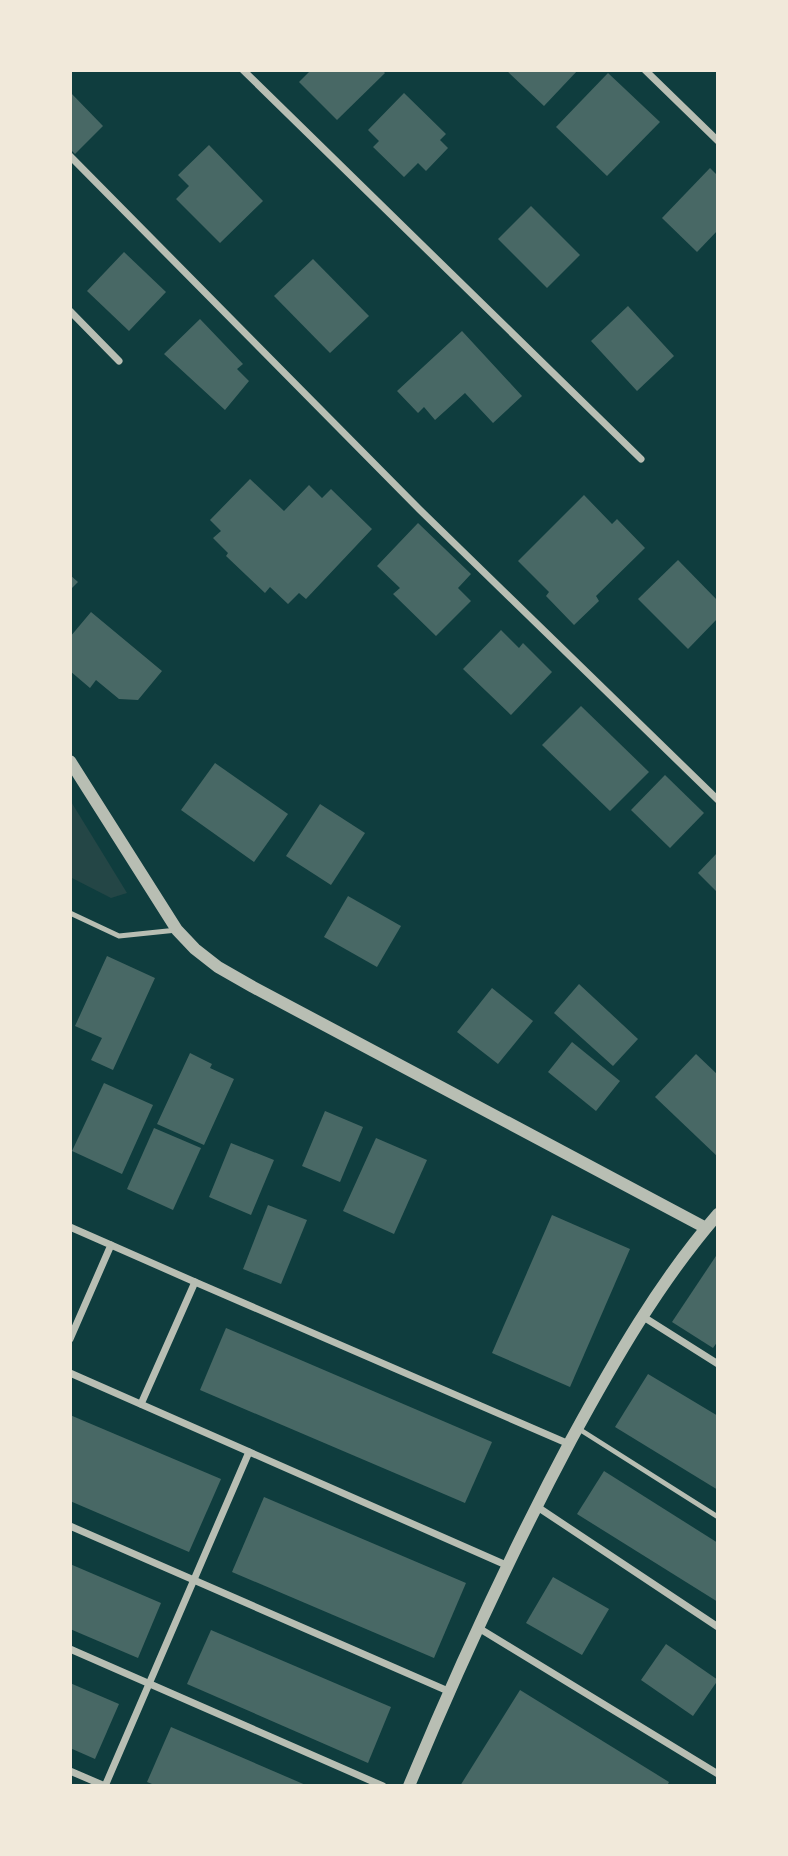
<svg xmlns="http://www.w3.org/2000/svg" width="788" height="1856" viewBox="0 0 788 1856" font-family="Arial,sans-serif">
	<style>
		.green { fill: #244646 }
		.building { fill: #486865 }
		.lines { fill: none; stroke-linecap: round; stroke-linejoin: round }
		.service { stroke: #b8beb3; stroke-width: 5 }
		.minor { stroke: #b8beb3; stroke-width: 7 }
		.tertiary { stroke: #b8beb3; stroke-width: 12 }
	</style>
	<rect width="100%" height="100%" fill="#0f3d3e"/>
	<path class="green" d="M 70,800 L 127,893 L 111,898 L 70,877 Z"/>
	<g class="building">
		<path d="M 311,70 L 382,70 L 385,73 L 337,120 L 299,82 Z"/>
		<path d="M 506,70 L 578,70 L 544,106 Z"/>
		<path d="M 608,73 L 660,122 L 607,176 L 556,127 Z"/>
		<path d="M 70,92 L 103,126 L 75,154 L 70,149 Z"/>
		<path d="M 404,93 L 446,134 L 440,140 L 448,148 L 426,171 L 418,163 L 404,177 L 373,147 L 379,141 L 368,130 Z"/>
		<path d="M 209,145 L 263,201 L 220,243 L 176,199 L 189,186 L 178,175 Z"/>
		<path d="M 710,168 L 718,176 L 718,230 L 697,252 L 662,218 Z"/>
		<path d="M 531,206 L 580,255 L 547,288 L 498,239 Z"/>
		<path d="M 124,252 L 166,292 L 129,331 L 87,291 Z"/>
		<path d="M 313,259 L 369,316 L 330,353 L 274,296 Z"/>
		<path d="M 628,306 L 674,356 L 637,391 L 591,341 Z"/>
		<path d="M 200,319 L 243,364 L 237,369 L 249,381 L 225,410 L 164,354 Z"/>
		<path d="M 462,331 L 522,396 L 493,423 L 465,393 L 435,420 L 424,407 L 418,413 L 397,391 Z"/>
		<path d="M 250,479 L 284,511 L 309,485 L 322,498 L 331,489 L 372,529 L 306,599 L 299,593 L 288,604 L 270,587 L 265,593 L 226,556 L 228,553 L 213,538 L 221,531 L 210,520 Z"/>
		<path d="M 584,495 L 612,524 L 617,519 L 645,548 L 596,596 L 599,601 L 574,625 L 546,596 L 549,592 L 518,561 Z"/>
		<path d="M 418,523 L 471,574 L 458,588 L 471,601 L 436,636 L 393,594 L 400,588 L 377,566 Z"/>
		<path d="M 678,560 L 718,601 L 718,618 L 688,649 L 638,599 Z"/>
		<path d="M 70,575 L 78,582 L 70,590 Z"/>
		<path d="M 91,612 L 162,671 L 138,700 L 119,699 L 96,680 L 90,688 L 70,671 L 70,637 Z"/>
		<path d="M 501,630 L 519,648 L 523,643 L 552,672 L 511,715 L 463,669 Z"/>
		<path d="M 581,706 L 649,772 L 610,811 L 542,745 Z"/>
		<path d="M 215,763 L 288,814 L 254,862 L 181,810 Z"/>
		<path d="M 665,775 L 704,813 L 670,848 L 631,810 Z"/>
		<path d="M 320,804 L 365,833 L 331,885 L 286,856 Z"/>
		<path d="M 718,852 L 718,893 L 698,873 Z"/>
		<path d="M 348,896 L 401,926 L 377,967 L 324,937 Z"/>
		<path d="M 107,956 L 155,978 L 113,1070 L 91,1060 L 102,1038 L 75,1026 Z"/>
		<path d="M 579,984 L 638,1039 L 613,1066 L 554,1013 Z"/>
		<path d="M 492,988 L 533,1021 L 498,1064 L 457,1032 Z"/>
		<path d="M 572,1042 L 620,1081 L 596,1111 L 548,1072 Z"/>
		<path d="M 190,1053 L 212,1064 L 210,1068 L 234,1079 L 204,1145 L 157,1124 Z"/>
		<path d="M 696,1054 L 718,1075 L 718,1157 L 655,1097 Z"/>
		<path d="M 104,1083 L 153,1105 L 122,1174 L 72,1151 Z"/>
		<path d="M 325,1111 L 363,1127 L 340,1182 L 302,1166 Z"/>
		<path d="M 154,1128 L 201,1148 L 173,1210 L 127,1189 Z"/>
		<path d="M 376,1138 L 427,1160 L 394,1234 L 343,1211 Z"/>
		<path d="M 231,1143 L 274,1160 L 251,1215 L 209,1197 Z"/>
		<path d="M 268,1205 L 307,1220 L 281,1284 L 243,1269 Z"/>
		<path d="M 552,1215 L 630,1249 L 570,1387 L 492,1353 Z"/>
		<path d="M 718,1253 L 718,1341 L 713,1348 L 672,1322 Z"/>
		<path d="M 226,1328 L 492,1442 L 465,1503 L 200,1390 Z"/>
		<path d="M 648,1374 L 718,1416 L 718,1490 L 615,1427 Z"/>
		<path d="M 70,1415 L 221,1479 L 189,1552 L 70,1501 Z"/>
		<path d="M 604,1471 L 718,1543 L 718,1602 L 577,1514 Z"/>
		<path d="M 264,1497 L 466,1583 L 434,1658 L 232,1572 Z"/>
		<path d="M 70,1564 L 161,1603 L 138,1658 L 70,1629 Z"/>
		<path d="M 553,1577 L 609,1609 L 582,1655 L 526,1623 Z"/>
		<path d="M 211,1630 L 391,1707 L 368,1763 L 187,1684 Z"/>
		<path d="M 666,1644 L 718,1680 L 693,1716 L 641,1680 Z"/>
		<path d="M 70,1683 L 119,1704 L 95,1759 L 70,1748 Z"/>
		<path d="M 520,1690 L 669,1782 L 667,1786 L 460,1786 Z"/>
		<path d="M 171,1727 L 308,1786 L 157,1786 L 147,1782 Z"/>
	</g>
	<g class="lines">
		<g class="service">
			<path d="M 70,913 L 119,936 L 177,930"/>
			<path d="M 579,1429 L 718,1517"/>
		</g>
		<g class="minor">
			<path d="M 243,70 L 641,459"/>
			<path d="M 645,70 L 718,141"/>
			<path d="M 70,156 L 419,509 L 718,800"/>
			<path d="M 70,311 L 119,361"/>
			<path d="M 70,1227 L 111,1245 L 70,1339"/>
			<path d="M 111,1245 L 195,1282"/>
			<path d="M 642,1316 L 718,1364"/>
			<path d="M 70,1373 L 506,1565"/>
			<path d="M 141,1404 L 195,1282 L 569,1444"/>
			<path d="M 536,1506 L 718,1627"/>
			<path d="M 70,1526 L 448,1691"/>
			<path d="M 477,1627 L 718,1774"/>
			<path d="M 70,1649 L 383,1786"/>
			<path d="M 70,1771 L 105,1786"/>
			<path d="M 105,1786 L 249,1452"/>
		</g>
		<g class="tertiary">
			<path d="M 70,761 L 177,930 L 195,949 L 218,967 L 253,987 L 706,1228"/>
			<path d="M 409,1786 C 458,1668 511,1553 571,1440 C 614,1361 659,1282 718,1214"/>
		</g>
	</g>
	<rect width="788" height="1856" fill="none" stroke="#f1e9da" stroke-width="144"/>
</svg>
